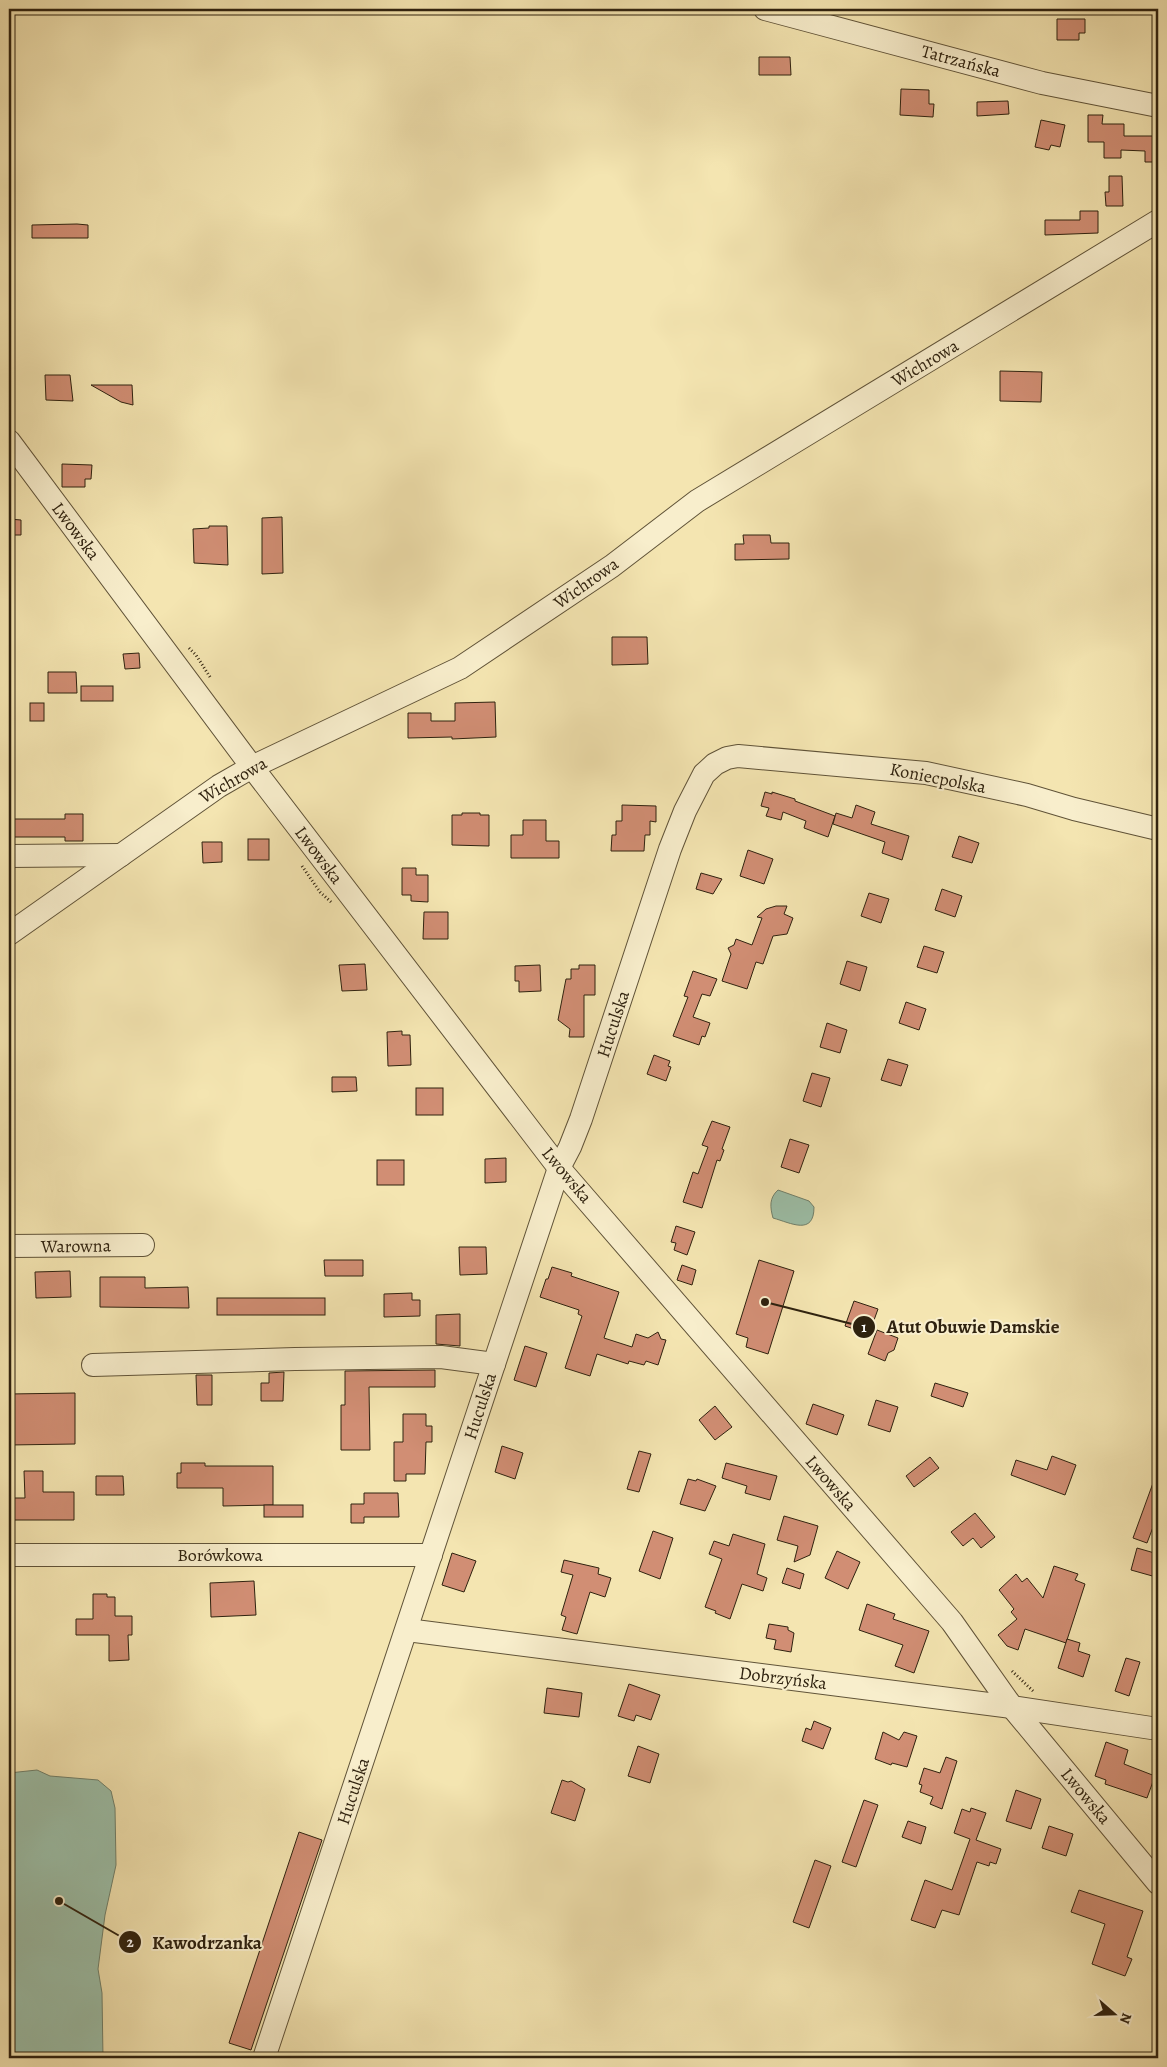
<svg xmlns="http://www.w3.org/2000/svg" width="1167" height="2067" viewBox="0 0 1167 2067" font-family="Alegreya,serif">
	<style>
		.water { fill: #9cbfa8; stroke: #70806b }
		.building { fill: #d18e74; stroke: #2f220f }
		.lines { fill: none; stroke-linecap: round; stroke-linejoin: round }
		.minor-casing { stroke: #605338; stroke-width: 24 }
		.path { stroke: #2f220f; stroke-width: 3; stroke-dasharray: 1 2.5; stroke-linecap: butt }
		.minor { stroke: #f8eecc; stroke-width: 22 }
		.labels { text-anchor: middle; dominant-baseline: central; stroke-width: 4; stroke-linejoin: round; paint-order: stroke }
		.street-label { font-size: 18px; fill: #2f220f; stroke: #f8eecc }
		.leader { fill: none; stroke: #2f220f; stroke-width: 2 }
		.callout-dot { fill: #2f220f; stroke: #f8eecc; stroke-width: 2 }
		.mark-label { font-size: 15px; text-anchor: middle; font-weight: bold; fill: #fff }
		.callout-label { font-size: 19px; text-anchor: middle; font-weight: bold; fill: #2f220f; stroke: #f8eecc; stroke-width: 4; stroke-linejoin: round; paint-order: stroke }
	</style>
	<rect width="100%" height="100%" fill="#f4e5b1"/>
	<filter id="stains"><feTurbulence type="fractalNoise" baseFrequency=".004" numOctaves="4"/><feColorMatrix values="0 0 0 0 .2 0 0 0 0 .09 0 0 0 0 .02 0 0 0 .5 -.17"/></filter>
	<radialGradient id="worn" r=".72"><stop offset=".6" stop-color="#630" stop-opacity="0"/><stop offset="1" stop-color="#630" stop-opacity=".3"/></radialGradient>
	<g class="water">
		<path d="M 778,1190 L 809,1201 L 814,1207 C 814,1236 791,1223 773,1218 C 770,1207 769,1198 778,1190 Z"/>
		<path d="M 37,1770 L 50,1776 L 98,1780 L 111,1791 L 115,1808 L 116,1865 L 105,1915 L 98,1969 L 102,1993 L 103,2058 L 9,2058 L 9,1773 Z"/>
	</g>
	<g class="building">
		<path d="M 1057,19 L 1085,19 L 1085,33 L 1079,33 L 1079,40 L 1057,40 Z"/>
		<path d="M 759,57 L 790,57 L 791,75 L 759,75 Z"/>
		<path d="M 901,89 L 929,90 L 929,104 L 934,104 L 933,117 L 900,115 Z"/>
		<path d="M 1008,101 L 1009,114 L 977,116 L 977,102 Z"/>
		<path d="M 1088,115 L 1103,115 L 1102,124 L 1124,124 L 1124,136 L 1158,136 L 1158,162 L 1145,162 L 1145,151 L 1121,150 L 1121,158 L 1104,158 L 1104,142 L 1088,142 Z"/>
		<path d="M 1041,120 L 1065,125 L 1060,147 L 1051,145 L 1049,150 L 1035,147 Z"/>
		<path d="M 1109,176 L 1122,176 L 1123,206 L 1106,206 L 1105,192 L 1109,192 Z"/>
		<path d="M 1080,211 L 1098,211 L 1098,233 L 1045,235 L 1045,220 L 1080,220 Z"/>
		<path d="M 77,224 L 88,225 L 88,238 L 32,238 L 32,225 Z"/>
		<path d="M 1000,371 L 1042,372 L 1041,402 L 1000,401 Z"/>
		<path d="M 45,375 L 70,375 L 73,401 L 46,400 Z"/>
		<path d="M 91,385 L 132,385 L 133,405 L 121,402 Z"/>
		<path d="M 62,464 L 92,465 L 91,479 L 85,479 L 85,487 L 62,487 Z"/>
		<path d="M 282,517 L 283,573 L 262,574 L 262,518 Z"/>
		<path d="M 9,519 L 21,520 L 21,535 L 9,535 Z"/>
		<path d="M 209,526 L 227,526 L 228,565 L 194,563 L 193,529 L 209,528 Z"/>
		<path d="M 743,535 L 770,535 L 771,543 L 789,543 L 789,559 L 735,560 L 735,544 L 744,544 Z"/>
		<path d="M 612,637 L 647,637 L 648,664 L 612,665 Z"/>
		<path d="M 139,653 L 140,668 L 125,669 L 123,654 Z"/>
		<path d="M 48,672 L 76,672 L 77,693 L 48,693 Z"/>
		<rect x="81" y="686" width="32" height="15"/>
		<path d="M 495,702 L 496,737 L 452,739 L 452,737 L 408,738 L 408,713 L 431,713 L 431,721 L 455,721 L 455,703 Z"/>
		<rect x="30" y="703" width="14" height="18"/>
		<path d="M 765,792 L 772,794 L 772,792 L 795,799 L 795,801 L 835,816 L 828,837 L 804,828 L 806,821 L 783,812 L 781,820 L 766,816 L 769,808 L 761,806 Z"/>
		<path d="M 622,805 L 656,806 L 656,822 L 650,821 L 650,835 L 645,835 L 644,851 L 611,851 L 612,835 L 616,835 L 616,821 L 622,821 Z"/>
		<path d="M 856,805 L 875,812 L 871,824 L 909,836 L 902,860 L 882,853 L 885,842 L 833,824 L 836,813 L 852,818 Z"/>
		<path d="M 462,813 L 480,813 L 480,815 L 489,815 L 489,846 L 452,845 L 452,815 L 462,815 Z"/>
		<path d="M 65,814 L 83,814 L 83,841 L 65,841 L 65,837 L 9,837 L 9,819 L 65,819 Z"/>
		<path d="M 523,820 L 546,820 L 546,841 L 559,841 L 559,858 L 511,858 L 511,835 L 523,835 Z"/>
		<path d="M 959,836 L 979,843 L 972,863 L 952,857 Z"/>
		<rect x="248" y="839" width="21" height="21"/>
		<path d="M 202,842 L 222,842 L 222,862 L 203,863 Z"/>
		<path d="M 748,850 L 773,859 L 764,884 L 740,876 Z"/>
		<path d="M 402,868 L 416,868 L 416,875 L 428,875 L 428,902 L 411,901 L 411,895 L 402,895 Z"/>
		<path d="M 701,873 L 722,879 L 713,894 L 696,889 Z"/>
		<path d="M 942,889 L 962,896 L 955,917 L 935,910 Z"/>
		<path d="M 869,893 L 889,899 L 881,923 L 861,916 Z"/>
		<path d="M 776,906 L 787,906 L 784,914 L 793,918 L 787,934 L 773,936 L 763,964 L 756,962 L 747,989 L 722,981 L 731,954 L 728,948 L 734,945 L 736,939 L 752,945 L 762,918 L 757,917 L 766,909 Z"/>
		<path d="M 424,912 L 448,912 L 448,939 L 423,939 Z"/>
		<path d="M 924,946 L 944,952 L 937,973 L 917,967 Z"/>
		<path d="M 847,961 L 867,967 L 860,991 L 840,984 Z"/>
		<path d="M 365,964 L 367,990 L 342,991 L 339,965 Z"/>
		<path d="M 540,965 L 541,991 L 519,992 L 519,981 L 515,981 L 515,966 Z"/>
		<path d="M 579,965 L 595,965 L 595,995 L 584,995 L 584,1037 L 569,1037 L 570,1029 L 558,1020 L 566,979 L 571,979 L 571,969 L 579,969 Z"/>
		<path d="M 693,971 L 717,979 L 710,996 L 702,994 L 693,1017 L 710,1023 L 705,1037 L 702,1036 L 699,1045 L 673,1036 L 688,997 L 684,996 Z"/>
		<path d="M 906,1002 L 926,1009 L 919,1030 L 899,1023 Z"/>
		<path d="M 827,1023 L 847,1030 L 840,1053 L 820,1047 Z"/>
		<path d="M 402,1031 L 402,1035 L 410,1035 L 411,1065 L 388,1066 L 387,1032 Z"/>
		<path d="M 654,1055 L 670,1061 L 668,1066 L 671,1067 L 666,1081 L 647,1074 Z"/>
		<path d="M 888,1059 L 908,1065 L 901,1086 L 881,1080 Z"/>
		<path d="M 812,1073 L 830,1078 L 821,1107 L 803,1101 Z"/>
		<path d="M 332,1077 L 356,1077 L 357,1091 L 332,1092 Z"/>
		<rect x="416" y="1088" width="27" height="27"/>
		<path d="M 712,1121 L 730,1127 L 722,1149 L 724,1150 L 720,1161 L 717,1160 L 702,1208 L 683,1202 L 693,1172 L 698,1174 L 708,1147 L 702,1145 Z"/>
		<path d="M 790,1139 L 809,1145 L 799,1173 L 781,1167 Z"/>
		<path d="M 506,1158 L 506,1182 L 485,1183 L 485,1159 Z"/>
		<rect x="377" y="1160" width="27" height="25"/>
		<path d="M 676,1226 L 695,1232 L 687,1255 L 674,1250 L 676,1243 L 671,1242 Z"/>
		<path d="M 459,1247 L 486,1247 L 487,1274 L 460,1275 Z"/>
		<path d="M 324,1260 L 363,1260 L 363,1276 L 325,1276 Z"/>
		<path d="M 759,1260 L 794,1271 L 768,1354 L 746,1347 L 748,1338 L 736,1334 Z"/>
		<path d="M 682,1265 L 696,1270 L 692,1285 L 677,1280 Z"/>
		<path d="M 552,1267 L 572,1273 L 571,1276 L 619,1292 L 604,1338 L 632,1347 L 636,1334 L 648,1338 L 658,1332 L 661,1339 L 666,1340 L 658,1365 L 646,1361 L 644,1365 L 629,1361 L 628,1364 L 597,1354 L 590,1376 L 565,1368 L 582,1316 L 578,1314 L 579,1310 L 540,1297 L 546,1279 L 548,1279 Z"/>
		<path d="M 70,1271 L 71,1297 L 36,1298 L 35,1272 Z"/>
		<path d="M 100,1277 L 145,1277 L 145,1288 L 188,1287 L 189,1308 L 100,1307 Z"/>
		<path d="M 412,1293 L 412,1300 L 420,1300 L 420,1316 L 384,1317 L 384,1294 Z"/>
		<rect x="217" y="1298" width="108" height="17"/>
		<path d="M 854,1301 L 878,1309 L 869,1334 L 845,1326 Z"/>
		<path d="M 460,1314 L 460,1346 L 436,1344 L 436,1315 Z"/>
		<path d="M 877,1330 L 898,1338 L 894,1350 L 888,1353 L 885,1361 L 868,1354 Z"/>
		<path d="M 525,1346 L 547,1353 L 536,1387 L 514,1380 Z"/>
		<path d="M 435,1370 L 435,1387 L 369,1387 L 370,1450 L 341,1450 L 341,1405 L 345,1405 L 345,1371 Z"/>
		<path d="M 284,1372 L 283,1401 L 261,1401 L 261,1383 L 269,1383 L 269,1373 Z"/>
		<path d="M 196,1375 L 212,1375 L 212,1405 L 197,1405 Z"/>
		<path d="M 935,1383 L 968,1393 L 963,1407 L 931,1396 Z"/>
		<path d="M 75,1393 L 75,1444 L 9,1445 L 9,1394 Z"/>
		<path d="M 876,1400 L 898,1407 L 890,1432 L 868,1425 Z"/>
		<path d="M 813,1404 L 844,1415 L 837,1435 L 806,1424 Z"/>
		<path d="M 715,1406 L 732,1427 L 715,1440 L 699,1420 Z"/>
		<path d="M 403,1414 L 426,1414 L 426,1426 L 432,1426 L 432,1442 L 426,1442 L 425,1474 L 406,1474 L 406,1481 L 394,1481 L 394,1442 L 403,1442 Z"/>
		<path d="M 502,1446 L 523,1453 L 515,1479 L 495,1472 Z"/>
		<path d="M 639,1451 L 651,1454 L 639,1492 L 627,1489 Z"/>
		<path d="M 1052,1456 L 1076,1465 L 1065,1495 L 1011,1475 L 1016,1460 L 1047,1470 Z"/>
		<path d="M 930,1457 L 939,1468 L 914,1487 L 906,1476 Z"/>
		<path d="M 181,1463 L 205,1463 L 205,1466 L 273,1466 L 273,1505 L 223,1506 L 223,1488 L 177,1488 L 177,1473 L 181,1473 Z"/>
		<path d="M 726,1463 L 777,1476 L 770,1500 L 745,1493 L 747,1486 L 722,1478 Z"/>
		<path d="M 24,1471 L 43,1471 L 43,1492 L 74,1492 L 74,1520 L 9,1520 L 9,1498 L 25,1498 Z"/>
		<path d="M 1157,1472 L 1158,1473 L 1158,1514 L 1147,1543 L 1133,1538 Z"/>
		<path d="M 96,1476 L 123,1476 L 124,1495 L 96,1495 Z"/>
		<path d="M 688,1479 L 696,1481 L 697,1479 L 716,1486 L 705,1511 L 680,1504 Z"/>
		<path d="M 364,1493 L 398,1493 L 399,1517 L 364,1517 L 364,1523 L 351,1523 L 351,1504 L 364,1504 Z"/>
		<rect x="264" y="1505" width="39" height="12"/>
		<path d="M 975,1513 L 995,1537 L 981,1548 L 973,1538 L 963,1546 L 951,1532 Z"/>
		<path d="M 784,1516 L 818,1526 L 810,1555 L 794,1562 L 798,1546 L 777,1540 Z"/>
		<path d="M 653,1531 L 673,1538 L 660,1579 L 639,1571 Z"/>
		<path d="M 733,1534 L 765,1544 L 757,1574 L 767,1578 L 763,1591 L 742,1584 L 730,1619 L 715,1613 L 716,1611 L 705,1607 L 722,1559 L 709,1554 L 714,1541 L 729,1546 Z"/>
		<path d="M 1137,1548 L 1158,1554 L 1156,1577 L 1131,1570 Z"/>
		<path d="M 837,1551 L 860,1562 L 848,1589 L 825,1578 Z"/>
		<path d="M 452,1553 L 476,1561 L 464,1592 L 442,1585 Z"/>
		<path d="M 564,1560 L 599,1568 L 598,1574 L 611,1578 L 605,1597 L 590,1592 L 577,1634 L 562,1630 L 566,1617 L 561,1615 L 573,1575 L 561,1572 Z"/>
		<path d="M 1054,1566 L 1078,1574 L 1075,1580 L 1085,1584 L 1066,1643 L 1025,1629 L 1018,1650 L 1007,1646 L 998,1635 L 1017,1619 L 1011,1612 L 1014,1609 L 999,1590 L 1016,1574 L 1022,1582 L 1027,1578 L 1043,1598 Z"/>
		<path d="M 787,1568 L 804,1574 L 800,1589 L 782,1583 Z"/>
		<path d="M 254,1581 L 256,1615 L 211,1617 L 210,1583 Z"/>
		<path d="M 93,1594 L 107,1594 L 107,1597 L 115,1597 L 115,1616 L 132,1616 L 132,1635 L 128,1635 L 129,1660 L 109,1661 L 109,1635 L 76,1635 L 76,1619 L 93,1619 Z"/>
		<path d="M 867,1604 L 895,1614 L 893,1619 L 929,1631 L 914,1673 L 895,1666 L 903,1645 L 859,1630 Z"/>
		<path d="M 769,1624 L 788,1627 L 788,1630 L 794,1633 L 791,1652 L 774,1649 L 776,1640 L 766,1638 Z"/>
		<path d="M 1067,1639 L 1080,1643 L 1078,1651 L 1090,1655 L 1083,1677 L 1058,1668 Z"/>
		<path d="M 1126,1658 L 1140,1662 L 1129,1696 L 1115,1691 Z"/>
		<path d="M 629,1684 L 660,1695 L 651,1720 L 636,1715 L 634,1721 L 618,1716 Z"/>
		<path d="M 547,1688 L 582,1693 L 579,1717 L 544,1713 Z"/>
		<path d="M 814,1721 L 831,1728 L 823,1749 L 802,1741 L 806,1728 L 811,1730 Z"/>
		<path d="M 883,1732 L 899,1740 L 904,1732 L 917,1736 L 907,1767 L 892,1763 L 891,1765 L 875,1759 Z"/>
		<path d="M 1106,1742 L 1128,1750 L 1124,1764 L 1155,1776 L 1147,1798 L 1105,1784 L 1106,1780 L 1095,1776 Z"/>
		<path d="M 638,1746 L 659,1754 L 650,1783 L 628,1776 Z"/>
		<path d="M 946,1757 L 957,1761 L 942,1809 L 930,1804 L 933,1797 L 920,1792 L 922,1785 L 919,1784 L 924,1768 L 940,1773 Z"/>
		<path d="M 562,1780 L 568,1782 L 571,1781 L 585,1789 L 575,1821 L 551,1813 Z"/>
		<path d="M 1016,1790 L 1041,1799 L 1031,1829 L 1006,1821 Z"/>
		<path d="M 864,1800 L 878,1805 L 856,1867 L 842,1862 Z"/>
		<path d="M 971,1808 L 986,1813 L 976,1840 L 1001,1849 L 996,1864 L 990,1862 L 989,1866 L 977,1862 L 959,1915 L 942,1910 L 935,1928 L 911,1920 L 925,1880 L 952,1890 L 970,1839 L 954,1833 L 962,1809 L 970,1812 Z"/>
		<path d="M 908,1821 L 926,1827 L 921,1844 L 902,1837 Z"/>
		<path d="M 1049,1826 L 1073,1834 L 1066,1856 L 1042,1848 Z"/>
		<path d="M 299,1832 L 322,1840 L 251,2050 L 229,2043 Z"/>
		<path d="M 815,1860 L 831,1866 L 809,1928 L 793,1922 Z"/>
		<path d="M 1079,1890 L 1143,1911 L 1127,1957 L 1132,1959 L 1125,1976 L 1092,1964 L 1105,1924 L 1071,1912 Z"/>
	</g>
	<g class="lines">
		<defs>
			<g id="minor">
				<path d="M 765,9 L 1042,83 L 1158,106"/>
				<path d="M 9,441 L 252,767 L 559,1168 L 952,1622 L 1012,1707 L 1158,1883"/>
				<path d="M 9,856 L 121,855"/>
				<path d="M 9,934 L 219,786 L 252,767 L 460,668 L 612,566 L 697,501 L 1158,221"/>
				<path d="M 9,1246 L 143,1245"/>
				<path d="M 93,1365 L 295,1359 L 441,1357 L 494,1364"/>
				<path d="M 9,1555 L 431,1555"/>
				<path d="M 407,1630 L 1012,1707 L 1158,1729"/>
				<path d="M 264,2058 L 559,1168 L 570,1147 L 581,1119 L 670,849 L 685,811 L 704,774 L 715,764 L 727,758 L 738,756 L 926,773 L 1027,795 L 1074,809 L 1158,829"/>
			</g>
		</defs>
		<use href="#minor" class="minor-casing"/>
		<g class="path">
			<path d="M 189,648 L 196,655 L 210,677"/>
			<path d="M 302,866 L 320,892 L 331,902"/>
			<path d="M 1012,1671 L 1033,1691"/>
		</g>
		<use href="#minor" class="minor"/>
	</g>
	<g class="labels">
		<g class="street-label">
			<text transform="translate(961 61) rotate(15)">Tatrzańska</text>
			<text transform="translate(925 363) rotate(-31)">Wichrowa</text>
			<text transform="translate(76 531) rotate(53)">Lwowska</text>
			<text transform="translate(586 583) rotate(-35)">Wichrowa</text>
			<text transform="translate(938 778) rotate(11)">Koniecpolska</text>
			<text transform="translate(233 780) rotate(-30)">Wichrowa</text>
			<text transform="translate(319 855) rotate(53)">Lwowska</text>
			<text transform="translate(613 1024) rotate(-72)">Huculska</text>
			<text transform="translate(567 1175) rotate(50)">Lwowska</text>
			<text transform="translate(76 1246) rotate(-1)">Warowna</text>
			<text transform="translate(480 1406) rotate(-72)">Huculska</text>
			<text transform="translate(831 1483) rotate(49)">Lwowska</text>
			<text x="220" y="1555">Borówkowa</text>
			<text transform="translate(783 1678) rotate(7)">Dobrzyńska</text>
			<text transform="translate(353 1791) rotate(-72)">Huculska</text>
			<text transform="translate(1086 1796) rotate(50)">Lwowska</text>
		</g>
	</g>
	<path class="leader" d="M765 1302L864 1327M59 1901L130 1942"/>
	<g class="callout-dot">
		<circle cx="765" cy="1302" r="5"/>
		<circle cx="59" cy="1901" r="5"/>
		<circle cx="864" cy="1327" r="12"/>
		<circle cx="130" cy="1942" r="12"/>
	</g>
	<g class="mark-label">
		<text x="864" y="1332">1</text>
		<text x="130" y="1947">2</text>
	</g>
	<g class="callout-label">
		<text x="973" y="1333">Atut Obuwie Damskie</text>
		<text x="207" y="1949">Kawodrzanka</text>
	</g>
	<rect width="1167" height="2067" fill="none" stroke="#f4e5b1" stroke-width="30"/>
	<rect x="10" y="10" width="1147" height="2047" fill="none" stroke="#2f220f" stroke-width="2.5"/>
	<rect x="15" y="15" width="1137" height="2037" fill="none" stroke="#2f220f"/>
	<g transform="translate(1114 2014) rotate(110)" stroke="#f8eecc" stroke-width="4" paint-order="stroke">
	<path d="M0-4L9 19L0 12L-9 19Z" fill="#2f220f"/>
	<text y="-8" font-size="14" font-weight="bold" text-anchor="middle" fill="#2f220f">N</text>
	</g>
	<rect width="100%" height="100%" filter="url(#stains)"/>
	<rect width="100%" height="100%" fill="url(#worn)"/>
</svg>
